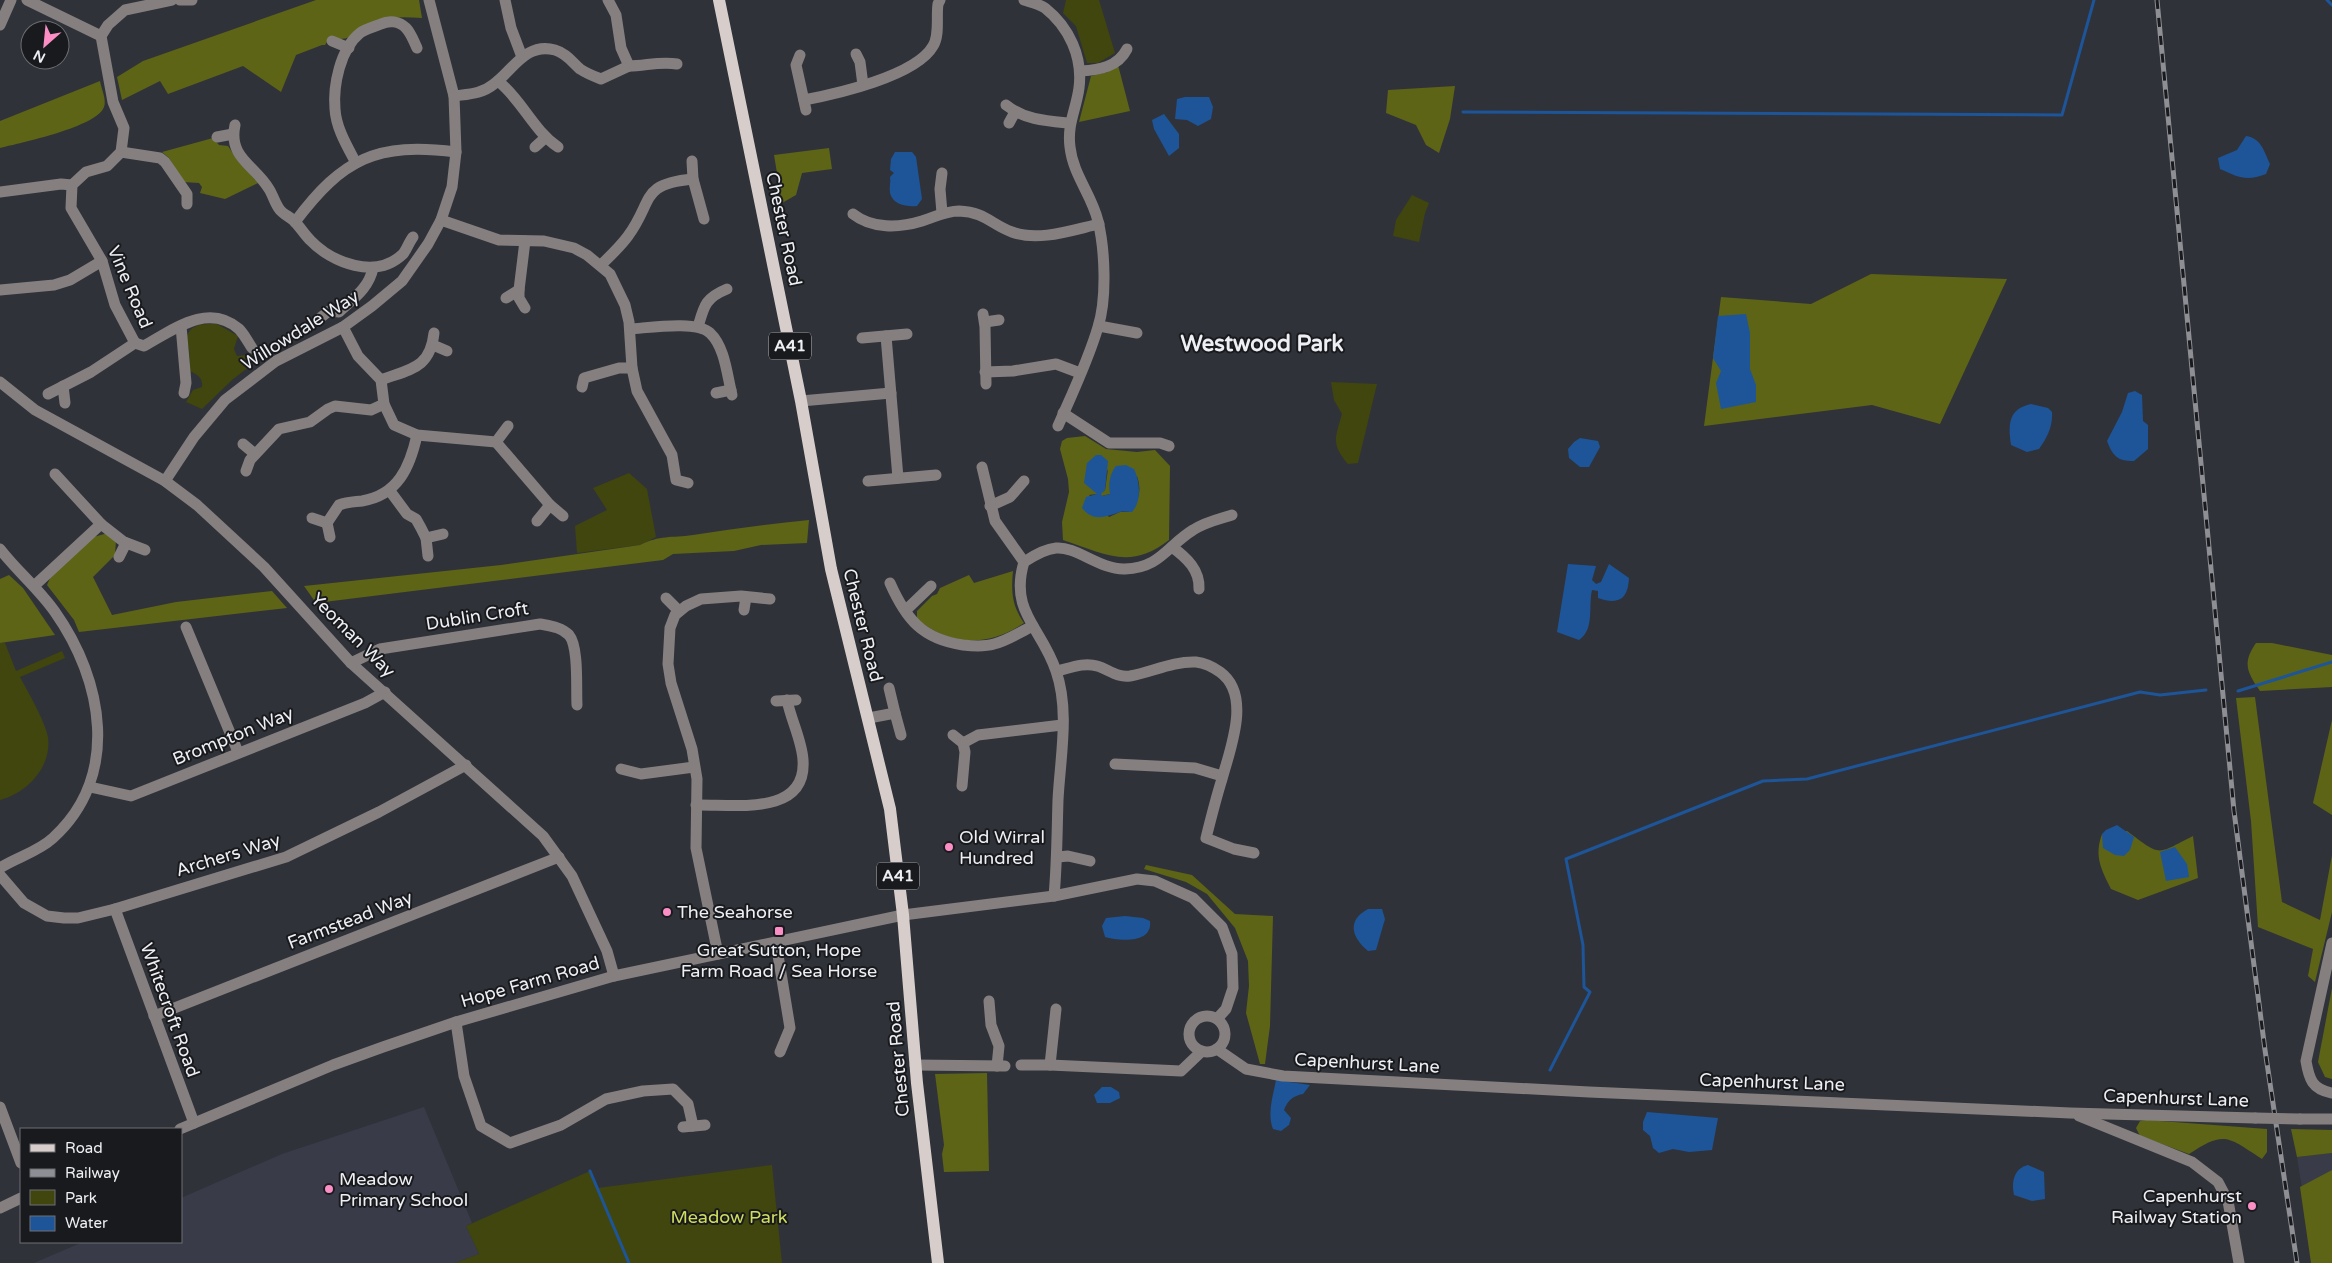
<svg xmlns="http://www.w3.org/2000/svg" width="2332" height="1263" viewBox="0 0 2332 1263" font-family="'Varela Round',sans-serif">
	<style>
		.built { fill: #393c48 }
		.green { fill: #40460e }
		.forest { fill: #5d6416; fill-rule: evenodd }
		.water { fill: #1d5598 }
		.lines { fill: none; stroke-linecap: round; stroke-linejoin: round }
		.stream { stroke: #1d5598; stroke-width: 3 }
		.minor { stroke: #85807f; stroke-width: 11 }
		.major { stroke: #d7cecc; stroke-width: 12 }
		.rail-casing { stroke: #8e8f95; stroke-width: 5 }
		.rail { stroke: #191a1d; stroke-width: 3; stroke-dasharray: 9; stroke-linecap: butt }
		.minor-bridge { stroke: #85807f; stroke-width: 11 }
		.poi-dot { fill: #fb8fc5; stroke: #191a1d; stroke-width: 2 }
		.labels { text-anchor: middle; dominant-baseline: central; stroke-width: 4; stroke-linejoin: round; paint-order: stroke }
		.shield { fill: #191a1d; stroke: #aeafb4; stroke-width: 1 }
		.shield-label { font-size: 16px; font-weight: bold; fill: #eeeff4 }
		.street-label { font-size: 18px; fill: #eeeff4; stroke: #191a1d }
		.poi-label { font-size: 18px; fill: #eeeff4; stroke: #191a1d; text-anchor: start }
		.park-label { font-size: 18px; fill: #d1de5d; stroke: #191a1d }
		.district-label { font-size: 22px; font-weight: bold; fill: #eeeff4; stroke: #191a1d }
	</style>
	<rect width="100%" height="100%" fill="#303239"/>
	<g class="built">
		<path d="M 424,1107 L 472,1223 L 466,1226 L 479,1254 L 455,1263 L 34,1263 L 83,1242 L 181,1242 L 181,1198 L 282,1154 Z"/>
		<path d="M 2332,1153 L 2332,1263 L 2314,1263 L 2297,1157 Z"/>
	</g>
	<g class="green">
		<path d="M 1066,0 L 1099,0 L 1115,53 L 1098,63 L 1087,63 L 1076,26 L 1063,13 Z"/>
		<path d="M 1412,195 L 1429,203 L 1425,213 L 1419,242 L 1393,236 L 1396,220 Z"/>
		<path d="M 217,324 L 238,336 L 234,349 L 237,356 L 255,354 L 260,349 L 264,355 L 232,380 L 202,409 L 186,402 L 193,390 L 202,387 C 203,378 198,375 190,371 L 189,349 L 186,339 C 190,323 203,324 217,324 Z"/>
		<path d="M 1331,382 L 1377,384 L 1358,463 L 1348,464 C 1331,444 1335,438 1342,414 L 1334,400 Z"/>
		<path d="M 629,473 L 647,489 L 656,537 L 640,545 L 577,553 L 575,526 L 607,510 L 593,488 Z"/>
		<path d="M 0,643 L 5,643 L 16,671 L 62,651 L 65,658 L 20,677 C 28,692 45,721 48,737 C 52,767 27,793 0,800 Z"/>
		<path d="M 772,1165 L 782,1263 L 455,1263 L 479,1254 L 466,1226 L 590,1171 L 598,1188 Z"/>
	</g>
	<g class="forest">
		<path d="M 316,0 L 419,0 L 422,18 C 407,17 393,16 379,21 C 360,27 351,45 330,37 L 325,45 L 322,45 L 296,55 L 281,92 L 243,66 L 168,94 L 160,81 L 122,100 L 117,77 L 143,61 Z"/>
		<path d="M 1118,65 L 1130,111 L 1079,122 L 1091,76 L 1108,72 Z"/>
		<path d="M 100,81 C 101,88 107,100 104,107 C 97,127 20,143 0,148 L 0,121 Z"/>
		<path d="M 1455,86 L 1450,119 L 1439,153 L 1426,145 L 1416,125 L 1386,113 L 1388,90 Z"/>
		<path d="M 213,138 L 219,145 L 228,146 L 238,161 L 258,183 L 225,199 L 200,193 L 202,187 L 199,183 L 183,182 L 169,158 L 162,152 Z"/>
		<path d="M 829,148 L 832,169 L 802,173 L 796,195 L 782,203 L 774,155 Z"/>
		<path d="M 1871,274 L 2007,279 L 1940,424 L 1872,405 L 1704,426 L 1721,297 L 1811,304 Z"/>
		<path d="M 1085,436 L 1106,449 L 1137,452 L 1155,450 L 1170,466 L 1169,540 C 1130,571 1103,553 1063,540 L 1062,522 L 1069,492 L 1068,479 L 1060,449 L 1062,441 L 1067,438 ZM 1108,469 L 1105,490 L 1100,494 L 1102,496 L 1110,494 L 1137,476 C 1142,491 1139,501 1129,512 L 1120,512 L 1109,517 L 1089,495 L 1097,494 Z"/>
		<path d="M 809,520 L 807,543 L 761,545 L 734,551 L 673,554 L 663,560 L 316,603 L 304,586 L 501,565 L 640,545 C 660,535 671,538 693,535 C 731,529 770,524 809,520 Z"/>
		<path d="M 108,533 L 116,539 L 115,555 L 93,577 L 112,615 L 176,602 L 272,591 L 287,608 L 79,632 L 74,620 L 47,585 L 51,576 L 90,538 Z"/>
		<path d="M 1013,571 C 1011,592 1012,606 1024,623 C 989,647 951,647 917,619 L 917,611 L 932,596 L 937,594 L 940,588 L 969,575 L 974,583 Z"/>
		<path d="M 9,575 L 23,588 L 55,635 L 0,643 L 0,579 Z"/>
		<path d="M 2256,643 L 2272,643 L 2332,655 L 2332,687 L 2260,691 C 2247,672 2242,663 2256,643 Z"/>
		<path d="M 2255,697 L 2282,902 L 2320,920 L 2332,855 L 2332,912 L 2315,982 L 2308,976 L 2313,949 L 2258,927 L 2251,821 L 2236,698 Z"/>
		<path d="M 2332,720 L 2332,815 L 2313,803 Z"/>
		<path d="M 2127,831 C 2162,857 2155,855 2193,836 L 2198,878 L 2138,900 L 2111,889 C 2101,869 2094,856 2102,834 Z"/>
		<path d="M 1146,865 L 1192,875 L 1235,914 L 1273,916 L 1270,1026 L 1265,1064 L 1260,1064 L 1246,1013 L 1249,986 L 1248,961 L 1235,928 L 1207,894 L 1186,882 L 1144,869 Z"/>
		<path d="M 2332,988 L 2332,1079 L 2325,1077 L 2318,1062 Z"/>
		<path d="M 987,1073 L 989,1171 L 944,1172 L 942,1154 L 944,1145 L 935,1074 Z"/>
		<path d="M 2147,1120 L 2267,1129 L 2267,1152 L 2262,1159 C 2228,1137 2225,1130 2189,1154 L 2140,1136 L 2136,1128 L 2140,1121 Z"/>
		<path d="M 2291,1129 L 2332,1130 L 2332,1153 L 2297,1157 Z"/>
		<path d="M 2332,1170 L 2332,1263 L 2311,1263 L 2300,1187 Z"/>
	</g>
	<g class="water">
		<path d="M 1185,97 L 1209,97 L 1213,107 L 1211,119 L 1198,126 L 1187,120 L 1175,119 L 1177,99 Z"/>
		<path d="M 1164,114 L 1179,134 L 1179,148 L 1169,156 L 1154,129 L 1152,120 Z"/>
		<path d="M 2246,136 C 2261,138 2264,151 2270,164 L 2266,174 C 2246,182 2238,177 2220,169 L 2218,158 L 2237,150 Z"/>
		<path d="M 895,152 L 912,152 L 916,157 L 922,199 L 917,206 C 907,207 893,205 890,193 C 889,187 891,182 890,177 L 894,173 L 890,170 L 891,159 Z"/>
		<path d="M 1746,314 L 1750,333 L 1750,369 L 1756,385 L 1756,402 L 1721,409 L 1716,383 L 1721,371 L 1713,358 L 1718,316 Z"/>
		<path d="M 2135,391 L 2142,395 L 2143,421 L 2148,425 L 2148,449 L 2134,461 C 2117,461 2113,456 2107,441 L 2122,412 L 2128,393 Z"/>
		<path d="M 2031,404 L 2048,408 L 2052,412 C 2053,426 2047,438 2039,449 L 2027,452 L 2011,445 C 2008,425 2008,409 2031,404 Z"/>
		<path d="M 1580,438 L 1598,441 L 1600,447 L 1589,467 L 1580,467 L 1569,458 L 1568,449 L 1574,442 Z"/>
		<path d="M 1096,455 L 1101,455 L 1108,461 L 1105,490 L 1101,494 L 1102,496 L 1110,494 C 1108,485 1110,473 1116,466 L 1126,465 L 1134,469 C 1140,481 1142,501 1132,512 C 1128,512 1123,511 1120,512 C 1105,517 1093,522 1082,508 L 1086,497 L 1097,494 L 1084,483 L 1087,463 Z"/>
		<path d="M 1568,564 L 1596,566 L 1592,580 L 1596,584 L 1601,582 L 1609,564 L 1629,578 C 1628,600 1618,605 1598,598 L 1598,591 L 1592,590 C 1588,607 1595,629 1579,640 L 1557,632 Z"/>
		<path d="M 2117,825 L 2134,837 L 2130,850 L 2124,856 L 2115,855 L 2103,848 L 2102,834 L 2106,830 Z"/>
		<path d="M 2175,847 L 2187,864 L 2189,877 L 2166,881 L 2160,852 Z"/>
		<path d="M 1368,909 L 1382,909 L 1385,919 L 1376,950 L 1368,951 C 1351,937 1347,920 1368,909 Z"/>
		<path d="M 1125,916 L 1143,918 L 1150,921 C 1153,944 1119,941 1105,937 L 1102,926 L 1106,918 Z"/>
		<path d="M 1276,1080 L 1310,1085 L 1303,1094 C 1293,1096 1288,1100 1284,1110 L 1291,1118 L 1289,1125 L 1281,1131 L 1273,1129 C 1267,1114 1273,1096 1276,1080 Z"/>
		<path d="M 1102,1087 L 1111,1087 L 1119,1092 L 1120,1098 L 1110,1103 L 1097,1103 L 1094,1095 Z"/>
		<path d="M 1647,1112 L 1718,1118 L 1712,1150 L 1689,1152 L 1673,1149 L 1659,1153 L 1653,1148 L 1650,1136 L 1643,1130 L 1643,1122 Z"/>
		<path d="M 2028,1165 L 2044,1172 L 2045,1199 L 2032,1201 L 2014,1195 C 2011,1182 2014,1168 2028,1165 Z"/>
	</g>
	<g class="lines">
		<g class="stream">
			<path d="M 2327,0 L 2332,5"/>
			<path d="M 1463,112 L 2062,115 L 2094,0"/>
			<path d="M 2238,691 L 2332,662"/>
			<path d="M 1550,1070 L 1590,992 L 1584,987 L 1583,945 L 1566,859 L 1763,781 L 1807,779 L 2140,692 L 2160,695 L 2206,690"/>
			<path d="M 590,1171 L 629,1263"/>
		</g>
		<g class="minor">
			<path d="M 27,0 L 101,36"/>
			<path d="M 180,0 L 192,0"/>
			<path d="M 505,0 L 511,28 L 522,57"/>
			<path d="M 608,0 L 616,15 L 621,48 L 629,66"/>
			<path d="M 1024,0 C 1030,2 1039,4 1045,8 C 1069,27 1083,57 1079,88 C 1076,110 1067,124 1070,147 C 1073,175 1092,195 1098,221 C 1105,250 1107,299 1098,327 C 1088,361 1072,394 1058,426"/>
			<path d="M 0,25 L 11,0"/>
			<path d="M 332,41 L 349,48"/>
			<path d="M 856,54 L 860,62 L 863,85"/>
			<path d="M 800,55 L 796,65 L 806,110"/>
			<path d="M 629,66 C 645,66 660,61 677,64"/>
			<path d="M 1081,71 C 1099,70 1118,67 1127,49"/>
			<path d="M 498,81 C 522,100 533,130 558,147"/>
			<path d="M 454,96 C 468,94 482,94 494,84 C 513,70 526,42 555,50 C 566,53 572,62 580,69 C 586,73 593,76 601,79 L 629,66"/>
			<path d="M 804,100 C 836,94 916,76 933,46 C 940,35 936,17 938,4 L 940,0"/>
			<path d="M 1006,105 C 1025,120 1046,121 1069,123"/>
			<path d="M 1009,123 L 1015,112"/>
			<path d="M 235,125 C 228,158 255,165 269,189 C 273,195 275,204 280,210 C 284,215 291,217 295,222 C 300,227 304,234 310,240 C 332,263 376,280 403,254 C 407,249 409,242 413,237"/>
			<path d="M 217,137 L 233,134"/>
			<path d="M 535,147 L 545,138"/>
			<path d="M 121,152 L 160,158 L 165,162 L 187,194 L 187,204"/>
			<path d="M 692,161 L 693,179 L 704,219"/>
			<path d="M 356,163 C 347,146 336,128 335,109 C 333,86 340,49 360,33 C 365,29 374,27 381,24 C 389,20 399,21 406,28 C 411,33 414,42 417,48"/>
			<path d="M 942,173 L 940,189 L 942,213"/>
			<path d="M 0,192 L 61,184 L 72,185"/>
			<path d="M 853,214 C 872,229 899,228 922,221 C 935,217 945,211 959,211 C 985,212 992,225 1012,232 C 1038,242 1072,230 1099,224"/>
			<path d="M 441,220 L 499,240 L 544,241 L 574,248 L 587,255 L 610,274 L 625,305 L 629,322 L 632,368 L 637,391 L 672,455 L 676,480 L 688,483"/>
			<path d="M 295,222 C 343,158 377,142 456,152"/>
			<path d="M 601,265 C 610,256 620,247 628,236 C 654,201 639,184 693,179"/>
			<path d="M 0,290 L 54,285 L 70,280 L 102,261"/>
			<path d="M 506,298 L 519,290"/>
			<path d="M 525,308 L 519,298 L 519,290 L 525,241"/>
			<path d="M 983,314 L 985,327 L 986,384"/>
			<path d="M 320,318 L 329,311 L 339,312 C 354,298 369,288 373,268"/>
			<path d="M 985,322 L 999,320"/>
			<path d="M 181,326 L 186,383 L 184,393"/>
			<path d="M 1099,326 L 1137,333"/>
			<path d="M 343,327 L 358,356 L 381,380 L 384,404 L 394,425 L 417,435 L 496,442 L 508,426"/>
			<path d="M 698,327 C 704,306 705,298 727,289"/>
			<path d="M 630,329 C 648,328 697,320 710,333 C 725,347 727,375 732,395"/>
			<path d="M 886,336 L 898,478"/>
			<path d="M 862,338 L 907,334"/>
			<path d="M 135,343 L 115,305 L 102,261 L 71,208 L 72,185 L 86,172 L 107,166 L 121,152 L 124,128 L 113,102 L 101,36 L 108,25 L 125,10 L 172,0"/>
			<path d="M 135,343 L 144,346 C 173,330 208,302 239,329 C 244,334 248,342 252,348"/>
			<path d="M 433,345 L 447,351"/>
			<path d="M 985,372 L 1013,371 L 1056,364 L 1080,373"/>
			<path d="M 381,380 C 410,369 430,369 434,333"/>
			<path d="M 0,382 L 35,410 L 165,481 L 197,505 L 264,567 L 351,663 L 543,836 L 572,876 L 607,951 L 614,976"/>
			<path d="M 63,386 L 65,403"/>
			<path d="M 582,387 L 584,378 L 619,368 L 632,368"/>
			<path d="M 716,393 L 731,390"/>
			<path d="M 48,394 L 91,372 L 135,343"/>
			<path d="M 801,401 L 891,393"/>
			<path d="M 1063,413 L 1109,443 L 1160,443 L 1169,446"/>
			<path d="M 496,442 L 550,505 L 563,516"/>
			<path d="M 243,444 L 255,454"/>
			<path d="M 982,467 L 995,521 L 1024,562"/>
			<path d="M 246,471 L 250,460 L 279,429 L 310,422 L 328,409 L 335,406 L 371,410 L 384,404"/>
			<path d="M 165,481 L 194,437 L 225,400 L 276,361 L 343,327 L 372,306 L 402,281 L 428,244 L 441,220 L 452,187 L 456,152 L 454,96 L 429,0"/>
			<path d="M 868,481 L 936,475"/>
			<path d="M 390,491 L 407,514 L 416,519 L 421,528 L 426,538 L 428,556"/>
			<path d="M 990,506 L 1010,497 L 1024,481"/>
			<path d="M 312,518 L 327,523"/>
			<path d="M 537,521 L 550,505"/>
			<path d="M 101,524 L 124,542 L 145,550"/>
			<path d="M 330,537 L 327,523 L 339,505 C 347,502 354,502 362,501 C 398,495 410,467 417,435"/>
			<path d="M 426,538 L 443,534"/>
			<path d="M 1172,547 C 1187,558 1200,570 1199,589"/>
			<path d="M 0,549 C 17,571 39,589 55,612 C 103,680 121,776 53,838 C 38,852 17,857 0,868"/>
			<path d="M 119,557 L 126,543"/>
			<path d="M 890,583 C 906,619 922,639 963,645 C 972,646 984,647 994,644 C 1007,641 1020,632 1033,626"/>
			<path d="M 34,586 L 101,524 L 55,474"/>
			<path d="M 666,598 L 679,611"/>
			<path d="M 744,610 L 746,597"/>
			<path d="M 906,610 L 931,586"/>
			<path d="M 186,627 L 238,752"/>
			<path d="M 351,663 L 380,649 L 540,624 C 550,626 561,627 569,635 C 579,647 576,689 577,705"/>
			<path d="M 1057,671 C 1070,668 1084,662 1097,666 C 1108,669 1117,678 1130,676 C 1152,672 1173,661 1196,662 C 1205,663 1213,667 1220,672 C 1252,695 1230,749 1222,779 C 1216,798 1211,818 1206,838 L 1234,849 L 1254,853"/>
			<path d="M 776,701 L 796,700"/>
			<path d="M 895,713 L 901,735"/>
			<path d="M 869,718 L 895,713 L 889,688"/>
			<path d="M 953,735 L 963,743 L 965,752 L 962,786"/>
			<path d="M 963,743 L 978,735 L 1062,725"/>
			<path d="M 1115,764 L 1195,768 L 1222,776"/>
			<path d="M 621,769 L 641,774 L 694,767"/>
			<path d="M 90,787 L 131,796 L 365,703 L 385,692"/>
			<path d="M 696,805 C 733,804 807,817 803,760 C 802,741 791,720 787,700"/>
			<path d="M 1058,857 L 1068,856 L 1090,861"/>
			<path d="M 0,875 L 24,903 L 47,916 L 64,918 L 78,918 L 115,909 L 286,857 L 379,812 L 466,765"/>
			<path d="M 1054,896 C 1057,864 1057,832 1058,800 C 1060,759 1070,711 1056,671 C 1042,628 1009,612 1024,562 C 1033,556 1045,549 1056,548 C 1076,546 1100,570 1125,569 C 1160,568 1167,546 1193,530 C 1205,522 1219,519 1232,515"/>
			<path d="M 115,909 L 194,1123"/>
			<path d="M 776,943 L 790,1028 L 780,1052"/>
			<path d="M 2332,943 L 2306,1061 C 2309,1079 2312,1089 2332,1093"/>
			<path d="M 718,954 L 696,848 L 697,779 L 692,749 L 671,683 L 668,664 L 670,628 L 675,615 L 686,606 L 701,599 L 741,596 L 770,599"/>
			<path d="M 989,1001 L 991,1025 L 999,1046 L 997,1066"/>
			<path d="M 154,1016 L 559,857"/>
			<circle cx="1207" cy="1034" r="18"/>
			<path d="M 456,1022 L 464,1076 L 481,1126 L 510,1143 L 561,1125 L 606,1099 L 643,1091 L 673,1089 L 688,1104 L 693,1126"/>
			<path d="M 1217,1049 L 1246,1069 L 1283,1076 L 1589,1092 L 2070,1113 L 2255,1118"/>
			<path d="M 915,1065 L 1005,1066"/>
			<path d="M 1021,1065 L 1050,1065 L 1181,1071 L 1202,1051"/>
			<path d="M 1050,1065 L 1056,1009"/>
			<path d="M 0,1107 L 21,1163"/>
			<path d="M 2079,1116 L 2192,1162 L 2218,1182 L 2228,1201 L 2239,1263"/>
			<path d="M 2300,1119 L 2332,1119"/>
			<path d="M 683,1127 L 705,1125"/>
			<path d="M 180,1129 L 333,1065 L 383,1047 L 456,1022 L 614,976 L 903,915 L 1054,896 L 1137,879 L 1155,881 L 1193,898 L 1222,927 L 1232,954 L 1233,988 L 1226,1009 L 1217,1019"/>
			<path d="M 0,1208 L 21,1198"/>
		</g>
		<path class="major" d="M 719,0 L 801,401 L 831,569 L 890,809 L 903,915 L 917,1083 L 938,1263"/>
		<defs>
			<path id="rail" d="M 2157,0 L 2234,811 L 2265,1050 L 2297,1263"/>
		</defs>
		<use href="#rail" class="rail-casing"/>
		<use href="#rail" class="rail"/>
		<path class="minor-bridge" d="M 2255,1118 L 2300,1119"/>
	</g>
	<g class="poi-dot">
		<circle cx="949" cy="847" r="5"/>
		<circle cx="667" cy="912" r="5"/>
		<rect x="774" y="926" width="10" height="10" rx="2.5"/>
		<circle cx="329" cy="1189" r="5"/>
		<circle cx="2252" cy="1206" r="5"/>
	</g>
	<g class="labels">
		<g class="shield">
			<rect x="769" y="332.5" width="42" height="27" rx="4"/>
			<rect x="877" y="862.5" width="42" height="27" rx="4"/>
		</g>
		<g class="shield-label">
			<text x="790" y="346">A41</text>
			<text x="898" y="876">A41</text>
		</g>
		<g class="street-label">
			<text transform="translate(784 229) rotate(78)">Chester Road</text>
			<text transform="translate(130 287) rotate(67)">Vine Road</text>
			<text transform="translate(300 330) rotate(-32)">Willowdale Way</text>
			<text transform="translate(477 616) rotate(-9)">Dublin Croft</text>
			<text transform="translate(863 625) rotate(76)">Chester Road</text>
			<text transform="translate(353 635) rotate(45)">Yeoman Way</text>
			<text transform="translate(233 736) rotate(-22)">Brompton Way</text>
			<text transform="translate(228 855) rotate(-17)">Archers Way</text>
			<text transform="translate(350 920) rotate(-21)">Farmstead Way</text>
			<text transform="translate(530 982) rotate(-16)">Hope Farm Road</text>
			<text transform="translate(170 1010) rotate(70)">Whitecroft Road</text>
			<text transform="translate(898 1059) rotate(-95)">Chester Road</text>
			<text transform="translate(1367 1063) rotate(3)">Capenhurst Lane</text>
			<text transform="translate(1772 1082) rotate(2)">Capenhurst Lane</text>
			<text transform="translate(2176 1098) rotate(2)">Capenhurst Lane</text>
		</g>
		<g class="poi-label">
			<text x="959" y="837">Old Wirral<tspan x="959" dy="21">Hundred</tspan></text>
			<text x="677" y="912">The Seahorse</text>
			<text x="779" y="950" text-anchor="middle">Great Sutton, Hope<tspan x="779" dy="21">Farm Road / Sea Horse</tspan></text>
			<text x="339" y="1179">Meadow<tspan x="339" dy="21">Primary School</tspan></text>
			<text x="2242" y="1196" text-anchor="end">Capenhurst<tspan x="2242" dy="21">Railway Station</tspan></text>
		</g>
		<g class="park-label">
			<text x="729" y="1217">Meadow Park</text>
		</g>
		<g class="district-label">
			<text x="1262" y="344">Westwood Park</text>
		</g>
	</g>
	<rect x="20" y="1128" width="162" height="115" fill="#191a1d" stroke="#6e6f73"/>
	<rect x="30" y="1144" width="25" height="8" fill="#d7cecc" stroke="#6e6f73"/>
	<text x="65" y="1153" font-size="15" fill="#eeeff4">Road</text>
	<rect x="30" y="1169" width="25" height="8" fill="#8e8f95" stroke="#6e6f73"/>
	<text x="65" y="1178" font-size="15" fill="#eeeff4">Railway</text>
	<rect x="30" y="1190" width="25" height="15" fill="#40460e" stroke="#6e6f73"/>
	<text x="65" y="1203" font-size="15" fill="#eeeff4">Park</text>
	<rect x="30" y="1216" width="25" height="15" fill="#1d5598" stroke="#6e6f73"/>
	<text x="65" y="1228" font-size="15" fill="#eeeff4">Water</text>
	<g transform="translate(45 45) rotate(207)"><circle r="24" fill="#191a1d" stroke="#6e6f73"/>
	<path d="M0-4L9 19L0 12L-9 19Z" fill="#fb8fc5"/>
	<text y="-8" font-size="14" font-weight="bold" text-anchor="middle" fill="#eeeff4">N</text>
	</g>
</svg>
